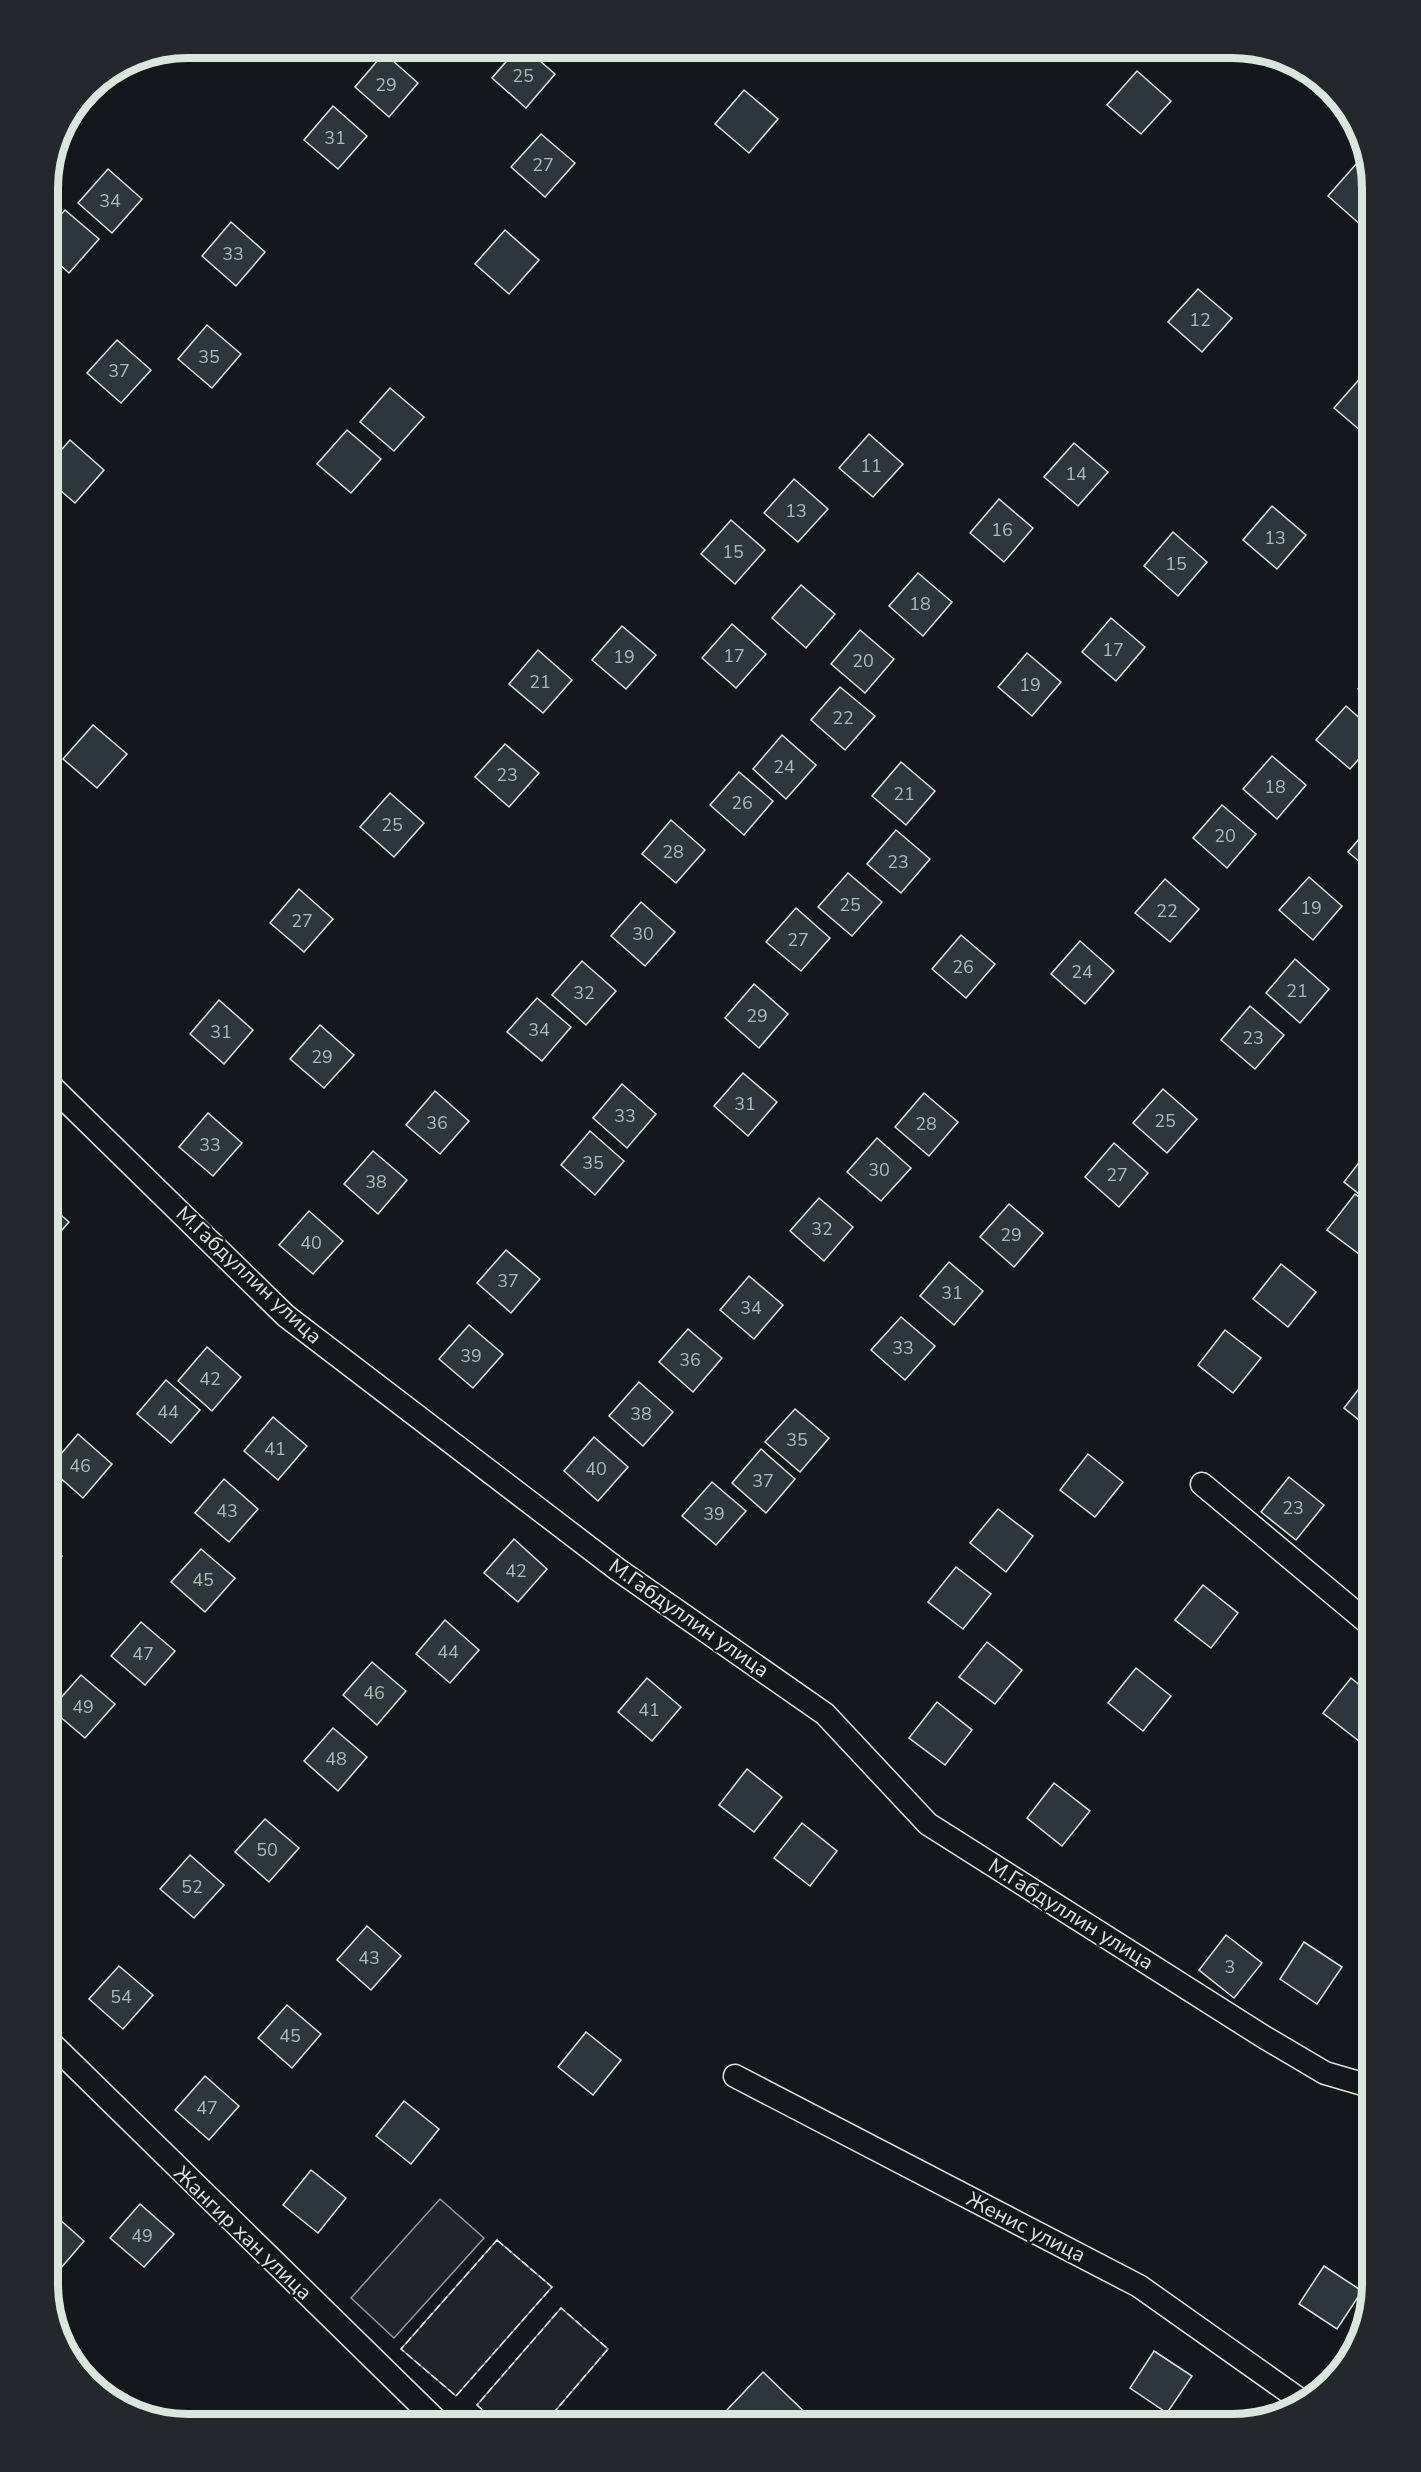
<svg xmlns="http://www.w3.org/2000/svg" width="1421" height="2472" viewBox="0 0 1421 2472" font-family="'Nunito Sans',sans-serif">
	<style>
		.green { fill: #202428; stroke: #939e99; stroke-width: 1.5 }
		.building { fill: #2c363c; stroke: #d8e6dc; stroke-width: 1.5 }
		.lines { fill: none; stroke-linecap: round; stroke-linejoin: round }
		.minor-casing { stroke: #d8e6dc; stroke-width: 25 }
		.minor { stroke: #14181c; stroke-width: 22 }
		.fence { stroke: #d8e6dc; stroke-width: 1.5; stroke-dasharray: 8 3; stroke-linecap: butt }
		.labels { text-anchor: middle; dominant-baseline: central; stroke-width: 4.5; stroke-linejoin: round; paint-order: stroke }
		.number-label { font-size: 18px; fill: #adbab4 }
		.street-label { font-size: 21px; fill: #d8e6dc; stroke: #14181c }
		.rim { fill: none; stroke: #d8e6dc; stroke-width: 8 }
	</style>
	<rect width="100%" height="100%" fill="#14181c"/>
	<g class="green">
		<path d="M 440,2199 L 484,2238 L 394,2338 L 351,2298 Z"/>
		<path d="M 497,2240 L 552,2287 L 456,2396 L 401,2349 Z"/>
		<path d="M 561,2308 L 608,2349 L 544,2424 L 498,2424 L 477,2405 Z"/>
	</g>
	<g class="building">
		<path d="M 518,48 L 525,48 L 555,74 L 526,108 L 492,78 Z"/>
		<path d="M 1222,48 L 1242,48 L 1233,58 Z"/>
		<path d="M 384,53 L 418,83 L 389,117 L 355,87 Z"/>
		<path d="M 1137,71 L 1171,101 L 1141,134 L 1107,105 Z"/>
		<path d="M 744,90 L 778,119 L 749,153 L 715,124 Z"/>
		<path d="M 333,106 L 367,136 L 338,169 L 304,140 Z"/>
		<path d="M 541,134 L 575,163 L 545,197 L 511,167 Z"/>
		<path d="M 1357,163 L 1369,174 L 1373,189 L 1373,213 L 1362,226 L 1328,196 Z"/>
		<path d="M 108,169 L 142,199 L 112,233 L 78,203 Z"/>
		<path d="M 65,210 L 99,239 L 69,273 L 48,254 L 48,229 Z"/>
		<path d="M 231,222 L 265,252 L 236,286 L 202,256 Z"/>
		<path d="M 505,230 L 539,260 L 509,294 L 475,264 Z"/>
		<path d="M 1198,289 L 1232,318 L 1202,352 L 1168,322 Z"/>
		<path d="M 207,325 L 241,354 L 212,388 L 178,359 Z"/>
		<path d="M 117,340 L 151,370 L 121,403 L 87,373 Z"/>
		<path d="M 1364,374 L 1373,382 L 1373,432 L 1368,437 L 1334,408 Z"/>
		<path d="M 390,388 L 424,417 L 394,451 L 360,422 Z"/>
		<path d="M 347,430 L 381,459 L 351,493 L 317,464 Z"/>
		<path d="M 869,434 L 903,464 L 873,497 L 839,468 Z"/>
		<path d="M 70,440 L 104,470 L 75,503 L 48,480 L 48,465 Z"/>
		<path d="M 1074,443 L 1108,472 L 1078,506 L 1044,477 Z"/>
		<path d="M 794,479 L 828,509 L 798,542 L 764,513 Z"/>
		<path d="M 999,499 L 1033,528 L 1004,562 L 970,533 Z"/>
		<path d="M 1272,506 L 1306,535 L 1277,569 L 1243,540 Z"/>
		<path d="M 731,520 L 765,550 L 735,584 L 701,554 Z"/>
		<path d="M 1173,532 L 1207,562 L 1178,596 L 1144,566 Z"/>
		<path d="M 918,573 L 952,602 L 923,636 L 889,606 Z"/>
		<path d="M 801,585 L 835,614 L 806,648 L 772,618 Z"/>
		<path d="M 1111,618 L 1145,647 L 1116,681 L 1082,652 Z"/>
		<path d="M 732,624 L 766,654 L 736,688 L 702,658 Z"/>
		<path d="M 622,626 L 656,655 L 626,689 L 592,660 Z"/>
		<path d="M 860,630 L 894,659 L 865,693 L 831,664 Z"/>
		<path d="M 538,650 L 572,680 L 543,713 L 509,684 Z"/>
		<path d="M 1027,653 L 1061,682 L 1032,716 L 998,687 Z"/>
		<path d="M 1373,672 L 1373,702 L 1358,689 Z"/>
		<path d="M 840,687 L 875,716 L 845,750 L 811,720 Z"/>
		<path d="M 1346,706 L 1373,730 L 1373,743 L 1350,769 L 1316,740 Z"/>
		<path d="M 93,725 L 127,754 L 97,788 L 63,759 Z"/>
		<path d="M 782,735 L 816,765 L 786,799 L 753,769 Z"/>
		<path d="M 505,744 L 539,773 L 509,807 L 475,777 Z"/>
		<path d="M 1272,756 L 1306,785 L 1277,819 L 1243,789 Z"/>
		<path d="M 901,762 L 935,791 L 906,825 L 872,796 Z"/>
		<path d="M 739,772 L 773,801 L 744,835 L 710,805 Z"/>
		<path d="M 390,793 L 424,823 L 394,857 L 360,827 Z"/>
		<path d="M 1222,805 L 1256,834 L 1227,868 L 1193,838 Z"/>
		<path d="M 671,820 L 705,850 L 676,883 L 642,854 Z"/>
		<path d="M 1373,823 L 1373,873 L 1348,852 Z"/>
		<path d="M 896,830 L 930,859 L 901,893 L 867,864 Z"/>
		<path d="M 848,873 L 882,902 L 852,936 L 818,907 Z"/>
		<path d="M 1309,877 L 1342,906 L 1313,940 L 1279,910 Z"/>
		<path d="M 1165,879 L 1199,909 L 1170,942 L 1135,913 Z"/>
		<path d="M 299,889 L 333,919 L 304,952 L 270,923 Z"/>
		<path d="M 641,902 L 675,932 L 645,966 L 611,936 Z"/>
		<path d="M 796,908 L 830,938 L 801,971 L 766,942 Z"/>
		<path d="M 961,935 L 995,964 L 966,998 L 932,969 Z"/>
		<path d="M 1080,941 L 1114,971 L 1085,1004 L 1051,974 Z"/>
		<path d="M 1295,959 L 1329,989 L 1300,1023 L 1266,993 Z"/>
		<path d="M 582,961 L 616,991 L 586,1025 L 552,995 Z"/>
		<path d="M 754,984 L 788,1014 L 759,1048 L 725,1018 Z"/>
		<path d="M 537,998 L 571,1027 L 542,1061 L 507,1032 Z"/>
		<path d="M 219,1000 L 253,1030 L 224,1064 L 190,1034 Z"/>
		<path d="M 1250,1006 L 1284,1035 L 1255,1069 L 1221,1040 Z"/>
		<path d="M 320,1025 L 354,1055 L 324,1088 L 290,1059 Z"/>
		<path d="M 743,1073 L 777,1102 L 748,1136 L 714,1106 Z"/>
		<path d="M 622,1084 L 656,1114 L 627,1148 L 593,1118 Z"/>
		<path d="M 1163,1089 L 1197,1119 L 1167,1153 L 1133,1123 Z"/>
		<path d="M 435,1091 L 469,1121 L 440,1154 L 406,1125 Z"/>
		<path d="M 924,1093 L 958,1122 L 929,1156 L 895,1127 Z"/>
		<path d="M 208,1113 L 242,1143 L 213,1176 L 179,1147 Z"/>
		<path d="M 590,1131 L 624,1161 L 595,1195 L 561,1165 Z"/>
		<path d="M 877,1138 L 911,1168 L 881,1201 L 847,1172 Z"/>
		<path d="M 1114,1143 L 1148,1173 L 1119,1207 L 1085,1177 Z"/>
		<path d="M 1371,1147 L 1373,1148 L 1373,1205 L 1344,1182 Z"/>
		<path d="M 373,1151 L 407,1180 L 378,1214 L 344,1184 Z"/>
		<path d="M 1355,1194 L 1373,1208 L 1373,1244 L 1363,1257 L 1327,1230 Z"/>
		<path d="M 819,1198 L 853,1227 L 824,1261 L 790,1231 Z"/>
		<path d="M 48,1204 L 69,1222 L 48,1246 Z"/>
		<path d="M 1009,1204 L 1043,1233 L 1014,1267 L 980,1237 Z"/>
		<path d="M 309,1211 L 343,1241 L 313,1274 L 279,1245 Z"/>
		<path d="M 506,1250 L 540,1279 L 511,1313 L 477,1283 Z"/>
		<path d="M 949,1262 L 983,1291 L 954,1325 L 920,1296 Z"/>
		<path d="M 1281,1264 L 1316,1292 L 1288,1327 L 1253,1299 Z"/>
		<path d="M 749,1276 L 783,1305 L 754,1339 L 720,1310 Z"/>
		<path d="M 901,1317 L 935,1346 L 905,1380 L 871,1350 Z"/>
		<path d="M 469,1325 L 503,1354 L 473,1388 L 439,1359 Z"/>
		<path d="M 688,1329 L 722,1358 L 693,1392 L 659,1362 Z"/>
		<path d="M 1225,1330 L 1261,1358 L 1233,1393 L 1198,1365 Z"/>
		<path d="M 207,1347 L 241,1377 L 212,1411 L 178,1381 Z"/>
		<path d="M 1372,1372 L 1373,1373 L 1373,1431 L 1344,1408 Z"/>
		<path d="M 166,1380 L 200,1410 L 171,1443 L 137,1414 Z"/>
		<path d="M 639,1382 L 673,1412 L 643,1446 L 609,1416 Z"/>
		<path d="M 795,1409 L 829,1438 L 800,1472 L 765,1442 Z"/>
		<path d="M 273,1417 L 307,1446 L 278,1480 L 244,1451 Z"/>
		<path d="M 78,1434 L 112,1464 L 83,1498 L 49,1468 Z"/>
		<path d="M 594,1437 L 628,1467 L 598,1501 L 564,1471 Z"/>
		<path d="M 761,1449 L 795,1479 L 766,1513 L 732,1483 Z"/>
		<path d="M 1088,1454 L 1123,1482 L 1095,1517 L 1060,1490 Z"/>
		<path d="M 1289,1477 L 1324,1505 L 1296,1540 L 1261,1512 Z"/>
		<path d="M 224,1479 L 258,1509 L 229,1542 L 195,1513 Z"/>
		<path d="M 712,1482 L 746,1511 L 716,1545 L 682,1516 Z"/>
		<path d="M 998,1509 L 1033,1536 L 1006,1572 L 970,1543 Z"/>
		<path d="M 514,1539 L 547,1569 L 518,1602 L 484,1573 Z"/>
		<path d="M 48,1544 L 62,1556 L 48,1573 Z"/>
		<path d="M 201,1549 L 235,1578 L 205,1612 L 171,1582 Z"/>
		<path d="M 956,1567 L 991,1594 L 963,1629 L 928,1602 Z"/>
		<path d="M 1203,1585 L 1238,1613 L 1211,1648 L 1175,1620 Z"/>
		<path d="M 445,1620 L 479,1650 L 450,1683 L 416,1654 Z"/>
		<path d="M 141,1622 L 175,1651 L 145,1685 L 111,1656 Z"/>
		<path d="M 987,1642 L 1022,1670 L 995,1704 L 959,1677 Z"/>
		<path d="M 372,1662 L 406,1691 L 377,1725 L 343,1695 Z"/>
		<path d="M 1136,1668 L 1171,1696 L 1143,1731 L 1108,1703 Z"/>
		<path d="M 81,1675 L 115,1704 L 85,1738 L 51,1709 Z"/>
		<path d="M 647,1678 L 681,1707 L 652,1741 L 618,1712 Z"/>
		<path d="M 1351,1678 L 1373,1696 L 1373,1723 L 1359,1741 L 1323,1713 Z"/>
		<path d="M 937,1702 L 972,1730 L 945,1765 L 909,1738 Z"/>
		<path d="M 333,1728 L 367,1757 L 338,1791 L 304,1761 Z"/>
		<path d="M 747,1769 L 782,1797 L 754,1832 L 719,1805 Z"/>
		<path d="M 1054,1783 L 1090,1811 L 1062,1846 L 1027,1818 Z"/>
		<path d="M 265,1819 L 299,1848 L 269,1882 L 235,1852 Z"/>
		<path d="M 802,1823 L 837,1851 L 810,1886 L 774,1858 Z"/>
		<path d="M 190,1855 L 224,1885 L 194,1918 L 160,1889 Z"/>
		<path d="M 367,1926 L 401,1956 L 371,1990 L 337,1960 Z"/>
		<path d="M 1226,1935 L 1262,1963 L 1234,1998 L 1199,1970 Z"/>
		<path d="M 1304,1942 L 1342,1967 L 1317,2004 L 1280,1979 Z"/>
		<path d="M 119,1966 L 153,1995 L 123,2029 L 89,1999 Z"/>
		<path d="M 287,2005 L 321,2034 L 292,2068 L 258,2038 Z"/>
		<path d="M 586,2032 L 621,2060 L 593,2095 L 558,2067 Z"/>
		<path d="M 205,2076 L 239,2106 L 209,2140 L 175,2110 Z"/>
		<path d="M 404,2101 L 439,2129 L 411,2164 L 376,2136 Z"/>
		<path d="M 311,2170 L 346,2198 L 318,2233 L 283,2205 Z"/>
		<path d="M 140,2204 L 174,2234 L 144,2267 L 110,2238 Z"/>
		<path d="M 50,2211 L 84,2241 L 55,2275 L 48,2269 L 48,2214 Z"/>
		<path d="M 1324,2266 L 1362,2291 L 1337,2329 L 1299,2304 Z"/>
		<path d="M 1154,2351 L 1192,2376 L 1167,2413 L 1130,2388 Z"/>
		<path d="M 763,2372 L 817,2424 L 740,2424 L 726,2411 Z"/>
	</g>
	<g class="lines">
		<defs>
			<g id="minor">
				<path d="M 48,1083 L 286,1316 L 617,1569 L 825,1714 L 928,1824 L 1264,2037 L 1325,2073 L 1373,2087"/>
				<path d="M 1202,1484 L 1373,1627"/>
				<path d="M 48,2040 L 440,2424"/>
				<path d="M 735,2076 L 1139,2286 L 1303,2402"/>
			</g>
		</defs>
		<use href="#minor" class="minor-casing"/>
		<use href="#minor" class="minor"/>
		<g class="fence">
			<path d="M 497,2240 L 552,2287 L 456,2396 L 401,2349 Z"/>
			<path d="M 498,2424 L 477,2405 L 561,2308 L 608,2349 L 544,2424"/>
		</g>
	</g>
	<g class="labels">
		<g class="number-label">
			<text x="523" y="76">25</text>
			<text x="386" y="85">29</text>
			<text x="335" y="138">31</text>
			<text x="543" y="165">27</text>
			<text x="110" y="201">34</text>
			<text x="233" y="254">33</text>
			<text x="1200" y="320">12</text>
			<text x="209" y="357">35</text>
			<text x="119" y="371">37</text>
			<text x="871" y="466">11</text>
			<text x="1076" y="474">14</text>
			<text x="796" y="511">13</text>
			<text x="1002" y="530">16</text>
			<text x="1275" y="538">13</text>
			<text x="733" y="552">15</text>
			<text x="1176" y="564">15</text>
			<text x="920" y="604">18</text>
			<text x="1113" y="650">17</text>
			<text x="734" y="656">17</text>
			<text x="624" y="657">19</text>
			<text x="863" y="661">20</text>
			<text x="540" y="682">21</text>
			<text x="1030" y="685">19</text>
			<text x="843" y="718">22</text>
			<text x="784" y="767">24</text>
			<text x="507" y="775">23</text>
			<text x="1275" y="787">18</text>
			<text x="904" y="794">21</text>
			<text x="742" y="803">26</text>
			<text x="392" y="825">25</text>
			<text x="1225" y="836">20</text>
			<text x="673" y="852">28</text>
			<text x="898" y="862">23</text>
			<text x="850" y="905">25</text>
			<text x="1311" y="908">19</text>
			<text x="1167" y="911">22</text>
			<text x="302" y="921">27</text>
			<text x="643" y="934">30</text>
			<text x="798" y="940">27</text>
			<text x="963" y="967">26</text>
			<text x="1082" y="972">24</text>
			<text x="1297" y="991">21</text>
			<text x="584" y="993">32</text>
			<text x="757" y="1016">29</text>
			<text x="539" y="1030">34</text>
			<text x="221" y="1032">31</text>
			<text x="1253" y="1038">23</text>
			<text x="322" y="1057">29</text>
			<text x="745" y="1104">31</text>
			<text x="625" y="1116">33</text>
			<text x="1165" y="1121">25</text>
			<text x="437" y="1123">36</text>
			<text x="926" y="1124">28</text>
			<text x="210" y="1145">33</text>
			<text x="593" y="1163">35</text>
			<text x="879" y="1170">30</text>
			<text x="1117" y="1175">27</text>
			<text x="376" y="1182">38</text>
			<text x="822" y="1229">32</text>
			<text x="1011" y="1235">29</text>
			<text x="311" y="1243">40</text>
			<text x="508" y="1281">37</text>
			<text x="952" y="1293">31</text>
			<text x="751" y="1308">34</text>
			<text x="903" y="1348">33</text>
			<text x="471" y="1356">39</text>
			<text x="690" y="1360">36</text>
			<text x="210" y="1379">42</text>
			<text x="168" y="1412">44</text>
			<text x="641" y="1414">38</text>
			<text x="797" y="1440">35</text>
			<text x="275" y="1449">41</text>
			<text x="80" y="1466">46</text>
			<text x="596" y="1469">40</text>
			<text x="763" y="1481">37</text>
			<text x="1293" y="1508">23</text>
			<text x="227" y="1511">43</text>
			<text x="714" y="1514">39</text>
			<text x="516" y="1571">42</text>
			<text x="203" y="1580">45</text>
			<text x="448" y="1652">44</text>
			<text x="143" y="1654">47</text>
			<text x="374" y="1693">46</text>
			<text x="83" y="1707">49</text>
			<text x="649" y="1710">41</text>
			<text x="336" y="1759">48</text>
			<text x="267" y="1850">50</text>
			<text x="192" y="1887">52</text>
			<text x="369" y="1958">43</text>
			<text x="1230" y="1967">3</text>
			<text x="121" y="1997">54</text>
			<text x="290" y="2036">45</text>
			<text x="207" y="2108">47</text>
			<text x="142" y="2236">49</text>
		</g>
		<g class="street-label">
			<text transform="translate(249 1275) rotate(43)">М.Габдуллин улица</text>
			<text transform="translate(689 1618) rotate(35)">М.Габдуллин улица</text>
			<text transform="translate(1071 1914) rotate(32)">М.Габдуллин улица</text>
			<text transform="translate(1026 2227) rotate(27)">Женис улица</text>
			<text transform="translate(243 2233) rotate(44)">Жангир хан улица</text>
		</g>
	</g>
	<path d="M0 0H1421V2472H0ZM188 58H1232A130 130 0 0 1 1362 188V2284A130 130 0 0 1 1232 2414H188A130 130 0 0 1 58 2284V188A130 130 0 0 1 188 58Z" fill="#24282b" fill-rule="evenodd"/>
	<path class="rim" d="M188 58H1232A130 130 0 0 1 1362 188V2284A130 130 0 0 1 1232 2414H188A130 130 0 0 1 58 2284V188A130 130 0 0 1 188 58Z"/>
</svg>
